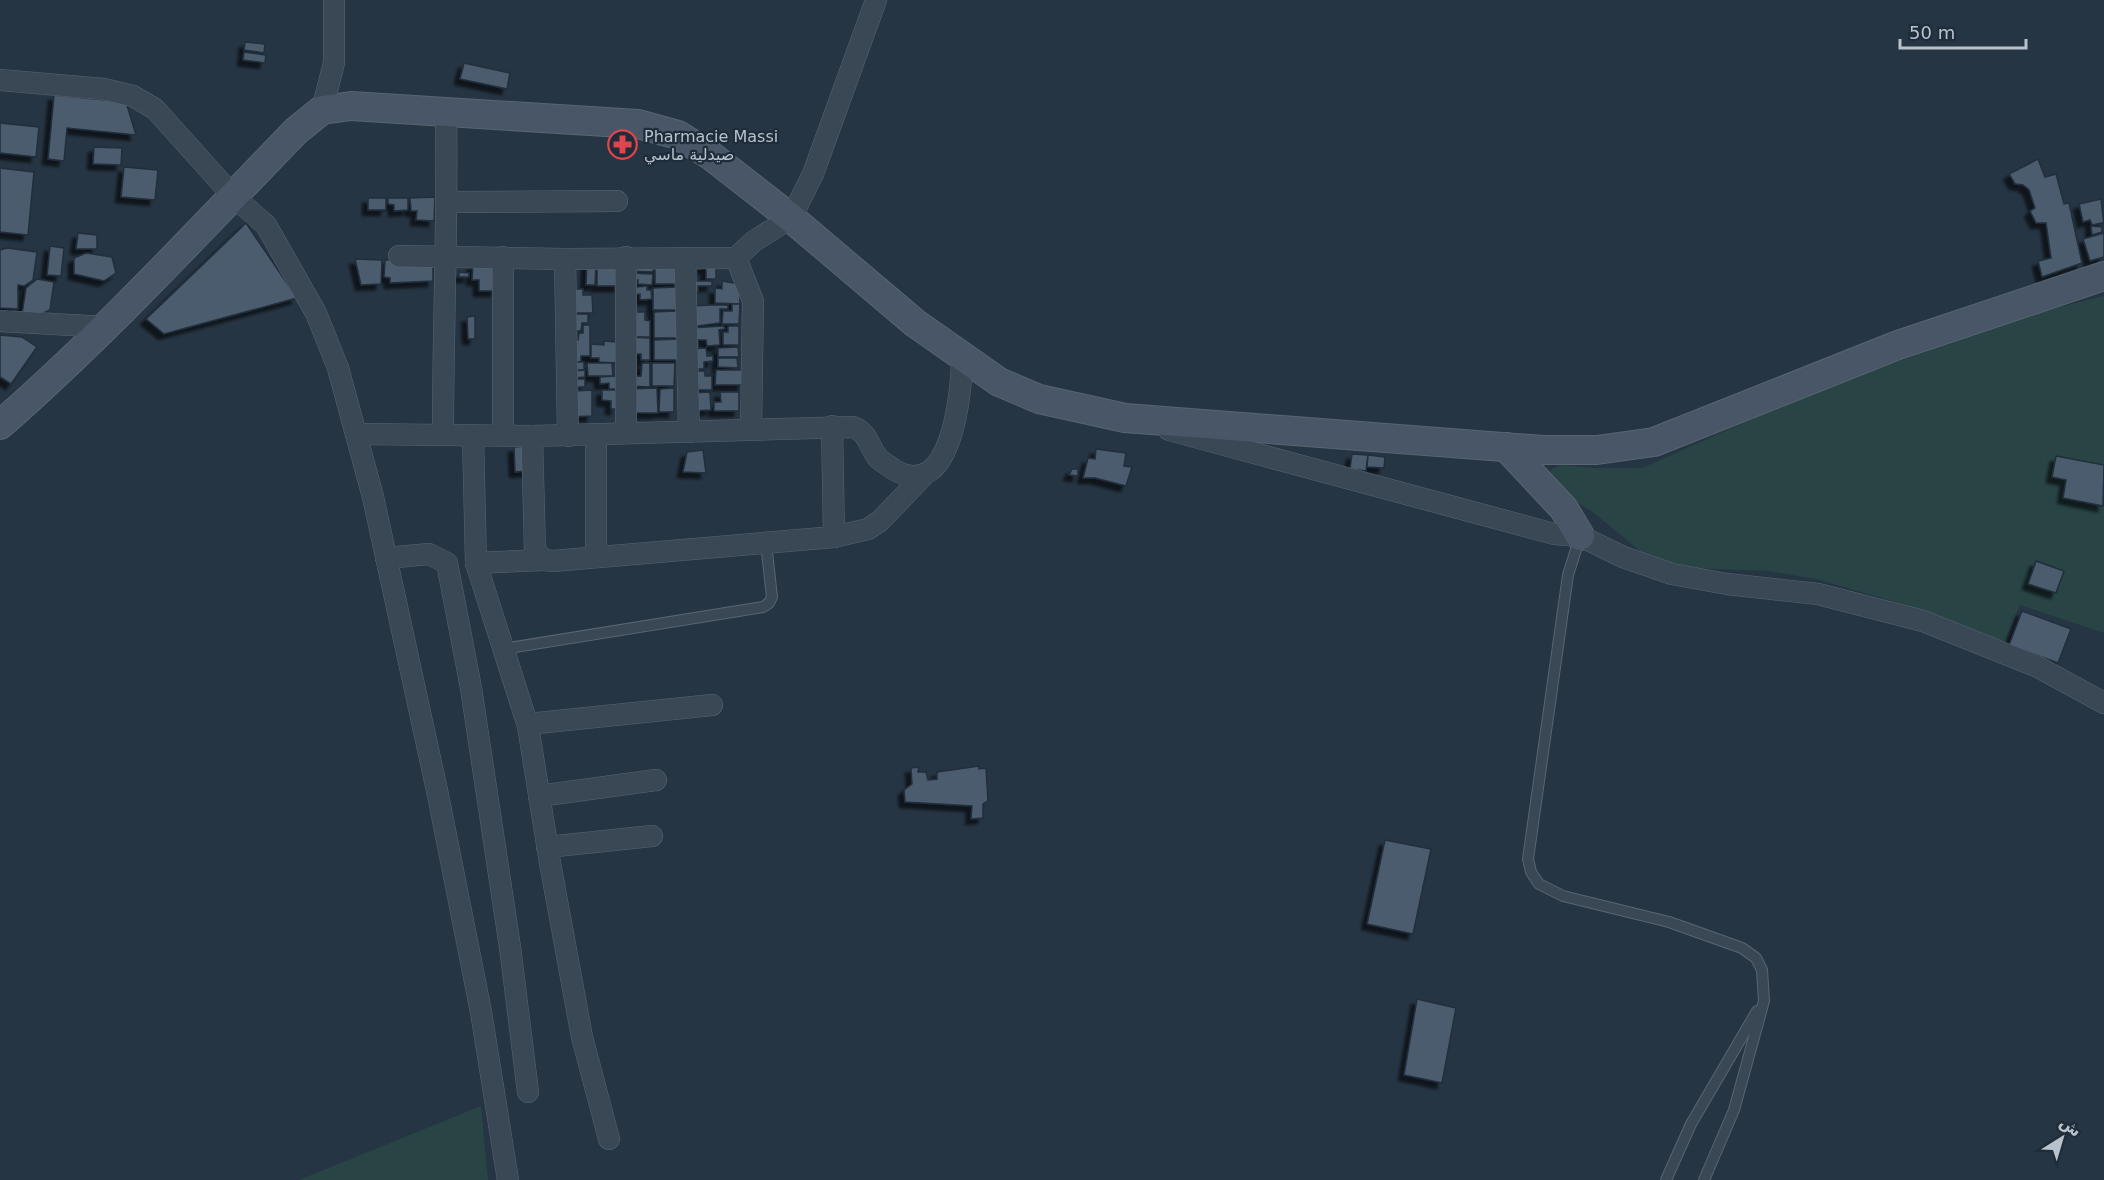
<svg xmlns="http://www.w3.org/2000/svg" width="2104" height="1180" viewBox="0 0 2104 1180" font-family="'DejaVu Sans',Vazirmatn,sans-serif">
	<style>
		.green { fill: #284445 }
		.building { fill: #4c5c6e; stroke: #212e3b; stroke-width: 1.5; filter: url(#shadow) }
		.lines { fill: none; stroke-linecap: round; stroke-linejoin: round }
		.lane-casing { stroke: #596571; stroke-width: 12 }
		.street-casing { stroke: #596571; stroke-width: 22 }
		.secondary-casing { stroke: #596571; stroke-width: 30 }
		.lane { stroke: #3a4754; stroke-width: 10 }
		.street { stroke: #3a4754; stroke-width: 21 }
		.secondary { stroke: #485667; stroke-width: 28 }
		.labels { text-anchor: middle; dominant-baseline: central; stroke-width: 4.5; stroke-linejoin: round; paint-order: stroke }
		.poi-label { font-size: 16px; fill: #b8c2cd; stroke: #1f2c39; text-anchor: start }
	</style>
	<defs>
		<filter id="shadow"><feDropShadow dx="-5.5" dy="5.5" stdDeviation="1.5" flood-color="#0009"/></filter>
	</defs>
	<rect width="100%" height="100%" fill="#263544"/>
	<g class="green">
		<path d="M 2104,296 L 2104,633 L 2020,605 L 2005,642 L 1899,603 L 1816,579 L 1767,571 L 1672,567 L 1639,550 L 1594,513 L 1551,485 L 1548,476 L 1552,469 L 1561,465 L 1594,468 L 1642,468 L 1797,399 L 2016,318 Z"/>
		<path d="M 481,1106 L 488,1180 L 299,1180 Z"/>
	</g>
	<g class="building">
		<path d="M 245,42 L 265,44 L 264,53 L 244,50 Z"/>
		<path d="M 244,52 L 266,55 L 265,63 L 243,60 Z"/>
		<path d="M 464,63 L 510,73 L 507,89 L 460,79 Z"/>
		<path d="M 54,95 L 126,102 L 136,135 L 67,128 L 64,161 L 48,159 Z"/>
		<path d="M 0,123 L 39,127 L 36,157 L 0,153 Z"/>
		<path d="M 94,147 L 122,148 L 121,165 L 93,164 Z"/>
		<path d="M 2038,159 L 2045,177 L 2056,174 L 2064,204 L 2069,203 L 2082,263 L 2042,277 L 2038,261 L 2051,258 L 2046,223 L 2036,223 L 2030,211 L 2035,208 L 2029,190 L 2023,185 L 2015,184 L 2009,174 Z"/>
		<path d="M 124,167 L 158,170 L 155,200 L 121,197 Z"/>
		<path d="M 0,168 L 34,172 L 28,235 L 0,232 Z"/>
		<path d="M 435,197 L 434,221 L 416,220 L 417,211 L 411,211 L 410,198 Z"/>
		<rect x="368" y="198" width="18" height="12"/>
		<path d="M 388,198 L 408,198 L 408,210 L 394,211 L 394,205 L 388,204 Z"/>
		<path d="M 2101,199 L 2104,225 L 2102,223 L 2092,225 L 2090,220 L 2083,222 L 2079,204 Z"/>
		<path d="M 246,223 L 297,298 L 164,334 L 146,319 Z"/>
		<path d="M 2091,226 L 2102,227 L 2102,232 L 2092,235 Z"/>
		<path d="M 78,233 L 97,235 L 97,249 L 76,249 Z"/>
		<path d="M 2104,233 L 2104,257 L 2090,261 L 2083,239 Z"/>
		<path d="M 50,246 L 64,248 L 61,276 L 47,275 Z"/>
		<path d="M 7,248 L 37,252 L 33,280 L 24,286 L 18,285 L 18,309 L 0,308 L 0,250 Z"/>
		<path d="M 86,253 L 112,257 L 116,273 L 104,281 L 74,274 L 74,258 Z"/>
		<path d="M 355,259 L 382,260 L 381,284 L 361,285 Z"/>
		<path d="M 385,260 L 433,260 L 433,281 L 390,283 L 390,278 L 384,277 Z"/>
		<rect x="597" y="260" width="22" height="26"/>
		<path d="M 687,260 L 716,260 L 716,279 L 706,279 L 706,268 L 697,269 L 697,278 L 688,278 Z"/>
		<path d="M 587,261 L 596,261 L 595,285 L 586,285 Z"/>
		<path d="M 653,261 L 653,272 L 628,271 Z"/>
		<rect x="655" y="261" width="26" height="23"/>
		<path d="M 473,264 L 497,264 L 496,291 L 479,291 L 479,280 L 472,280 Z"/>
		<path d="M 459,272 L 469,273 L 469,277 L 459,277 Z"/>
		<path d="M 628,273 L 653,274 L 652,285 L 638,284 L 638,280 L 628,279 Z"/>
		<path d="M 37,279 L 54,282 L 50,310 L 36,316 L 22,314 L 26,288 Z"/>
		<path d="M 689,281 L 712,281 L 712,286 L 698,286 L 698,292 L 689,292 Z"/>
		<path d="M 722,281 L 740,284 L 740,304 L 715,303 L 715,288 L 722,289 Z"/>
		<path d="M 647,286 L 647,290 L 651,290 L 652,299 L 640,300 L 640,294 L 628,295 L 627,288 Z"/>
		<path d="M 678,287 L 678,310 L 653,310 L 653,288 Z"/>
		<path d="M 567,289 L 583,289 L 583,295 L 592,295 L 593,313 L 567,313 Z"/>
		<path d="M 732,304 L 740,304 L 739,324 L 722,324 L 723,311 L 732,311 Z"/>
		<path d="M 712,305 L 728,305 L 728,309 L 720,309 L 720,323 L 690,327 L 690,306 Z"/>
		<path d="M 675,311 L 680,315 L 680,338 L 654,338 L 654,312 Z"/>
		<path d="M 628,312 L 645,312 L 645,320 L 650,321 L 650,337 L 627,337 Z"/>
		<path d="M 568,314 L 588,314 L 588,323 L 582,323 L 581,331 L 577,331 L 577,338 L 568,337 Z"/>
		<path d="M 475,316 L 475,339 L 468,339 L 467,317 Z"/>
		<path d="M 583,325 L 590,325 L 590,356 L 581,356 L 581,362 L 568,361 L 569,340 L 578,340 L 579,333 L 583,333 Z"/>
		<path d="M 724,326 L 725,329 L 719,330 L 720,345 L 707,346 L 706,340 L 698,340 L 698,347 L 690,347 L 689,328 Z"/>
		<path d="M 728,326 L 739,326 L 739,345 L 723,345 L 723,332 L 728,332 Z"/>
		<path d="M 0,335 L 22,337 L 37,347 L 11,384 L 0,377 Z"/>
		<path d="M 627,337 L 650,338 L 650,360 L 641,360 L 641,354 L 632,354 Z"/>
		<path d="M 680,339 L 681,360 L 654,360 L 654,340 Z"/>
		<path d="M 604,341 L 617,342 L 616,363 L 599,362 L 599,358 L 591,358 L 591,344 L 604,345 Z"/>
		<path d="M 738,347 L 739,357 L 718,357 L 718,348 Z"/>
		<path d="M 706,348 L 707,356 L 713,356 L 713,361 L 704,362 L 704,369 L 690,369 L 690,349 Z"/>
		<path d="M 718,358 L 737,358 L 738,368 L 718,367 Z"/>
		<rect x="571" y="362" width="13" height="8"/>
		<path d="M 587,363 L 612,363 L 613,376 L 588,376 Z"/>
		<path d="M 642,363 L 650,363 L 650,387 L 628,386 L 628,377 L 641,376 Z"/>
		<path d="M 652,363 L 675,363 L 674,386 L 652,386 Z"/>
		<path d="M 585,370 L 585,377 L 574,378 L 573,371 Z"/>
		<path d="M 716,370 L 743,370 L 743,385 L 715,385 Z"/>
		<path d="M 690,371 L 705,371 L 705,376 L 712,376 L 712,390 L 690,390 Z"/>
		<path d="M 616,376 L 616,389 L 609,389 L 609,383 L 600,384 L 600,377 Z"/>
		<path d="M 575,379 L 585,379 L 585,387 L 576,387 Z"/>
		<path d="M 657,388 L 658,413 L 628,413 L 628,389 Z"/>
		<path d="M 674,388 L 674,412 L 659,412 L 660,389 Z"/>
		<path d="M 592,390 L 592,416 L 569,417 L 575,391 Z"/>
		<path d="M 602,390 L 616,390 L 616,409 L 611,409 L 611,401 L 602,400 Z"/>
		<path d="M 710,392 L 711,410 L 691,411 L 690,393 Z"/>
		<path d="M 720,392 L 739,392 L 739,411 L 714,411 L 714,402 L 721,402 Z"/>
		<path d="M 527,446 L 528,471 L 515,472 L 514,447 Z"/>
		<path d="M 1096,449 L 1126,453 L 1124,466 L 1132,467 L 1126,486 L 1095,478 L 1083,478 L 1088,458 L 1095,459 Z"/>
		<path d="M 703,450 L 706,473 L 683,472 L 687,452 Z"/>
		<path d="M 1352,454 L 1368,455 L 1366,471 L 1350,469 Z"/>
		<path d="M 1368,455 L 1385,457 L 1384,468 L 1367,467 Z"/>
		<path d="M 2056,456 L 2104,465 L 2103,506 L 2063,498 L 2066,480 L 2052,477 Z"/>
		<path d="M 1072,469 L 1078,469 L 1078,476 L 1069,475 Z"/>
		<path d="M 2036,561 L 2064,571 L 2056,593 L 2028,584 Z"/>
		<path d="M 2022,611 L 2071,629 L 2058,663 L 2009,645 Z"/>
		<path d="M 979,766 L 979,769 L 986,768 L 988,801 L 983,804 L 983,818 L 971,819 L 972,806 L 905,802 L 904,790 L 912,784 L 911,768 L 919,767 L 918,772 L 926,772 L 928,780 L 937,779 L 937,772 Z"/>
		<path d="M 1385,840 L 1431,849 L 1413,934 L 1367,924 Z"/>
		<path d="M 1417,999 L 1456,1008 L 1442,1083 L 1404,1075 Z"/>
	</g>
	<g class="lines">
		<defs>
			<g id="lane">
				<path d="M 1580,537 L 1568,575 L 1528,859 L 1531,872 L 1539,884 L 1563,896 L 1669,922 L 1742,948 L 1756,958 L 1762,970 L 1764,1001 L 1734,1110 L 1704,1180"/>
				<path d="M 503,649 L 763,607 L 769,603 L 772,597 L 766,543"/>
				<path d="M 1666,1180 L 1691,1124 L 1757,1011"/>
			</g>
			<g id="street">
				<path d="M 0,80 L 104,89 L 133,96 L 155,109 L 234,197 L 266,225 L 316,313 L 338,368 L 373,497 L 438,795 L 481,1012 L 508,1180"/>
				<path d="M 322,110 L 334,63 L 334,0"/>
				<path d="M 448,202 L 617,201"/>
				<path d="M 399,256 L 565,259 L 736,258 L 754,241 L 791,218 L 813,174 L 876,0"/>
				<path d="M 503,257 L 503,435"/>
				<path d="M 626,257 L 626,433"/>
				<path d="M 685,258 L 689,432"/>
				<path d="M 736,258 L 753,301 L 751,429"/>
				<path d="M 565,259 L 568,436"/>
				<path d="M 0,321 L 106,327"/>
				<path d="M 832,426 L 834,537"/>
				<path d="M 1169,430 L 1554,534 L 1580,536 L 1623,557 L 1672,574 L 1727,584 L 1818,594 L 1923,621 L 2038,667 L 2104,703"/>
				<path d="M 356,434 L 532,436 L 853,427 C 869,433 868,446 878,458 C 882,462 889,466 893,469 C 952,506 962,390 962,356"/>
				<path d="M 443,434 C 443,326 448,218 446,110"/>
				<path d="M 596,434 L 596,557"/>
				<path d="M 473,435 L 476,563 L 528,726 L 550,863 L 582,1037 L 609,1139"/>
				<path d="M 532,436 L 535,551 L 544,560 L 553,561 L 834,537 L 868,529 L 880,521 L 924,475"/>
				<path d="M 386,558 L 429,554 L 447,563 L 471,688 L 510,947 L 528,1092"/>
				<path d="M 476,563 L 544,560"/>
				<path d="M 528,724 L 712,705"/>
				<path d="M 539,796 L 656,780"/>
				<path d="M 547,847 L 652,836"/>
			</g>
			<g id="secondary">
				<path d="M 0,425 C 105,333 199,231 296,131 L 322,110 L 351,106 L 638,124 L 678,135 L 710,155 L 791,218 L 915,323 L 999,382 L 1039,399 L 1125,418 L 1543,450 L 1597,450 L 1654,442 L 1898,345 L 2104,276"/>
				<path d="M 1506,447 L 1564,509 L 1580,536"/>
			</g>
		</defs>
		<use href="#lane" class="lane-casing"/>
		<use href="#street" class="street-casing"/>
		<use href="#secondary" class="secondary-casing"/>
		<use href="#lane" class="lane"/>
		<use href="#street" class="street"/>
		<use href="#secondary" class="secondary"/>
	</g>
	<defs>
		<symbol id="pharmacy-ring" viewBox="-11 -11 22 22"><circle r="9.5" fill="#1f2c39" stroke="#e0444e" stroke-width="1.5"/><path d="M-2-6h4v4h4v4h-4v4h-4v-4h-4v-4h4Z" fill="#e0444e"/></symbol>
	</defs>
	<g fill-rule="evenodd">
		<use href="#pharmacy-ring" x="606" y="128" width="33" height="33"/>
	</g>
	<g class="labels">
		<g class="poi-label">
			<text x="644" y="136">Pharmacie Massi<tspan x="644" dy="18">صيدلية ماسي</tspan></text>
		</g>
	</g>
	<g transform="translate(2062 1138) rotate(37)" stroke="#1f2c39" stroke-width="4.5" paint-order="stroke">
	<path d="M0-4.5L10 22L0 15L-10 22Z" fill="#b8c2cd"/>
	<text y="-9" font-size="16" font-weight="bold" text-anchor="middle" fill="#b8c2cd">ش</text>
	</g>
	<path d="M1900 39v9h126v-9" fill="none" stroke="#b8c2cd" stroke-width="3"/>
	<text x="1909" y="39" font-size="18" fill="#b8c2cd" stroke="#1f2c39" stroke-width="4.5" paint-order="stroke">50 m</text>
</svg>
